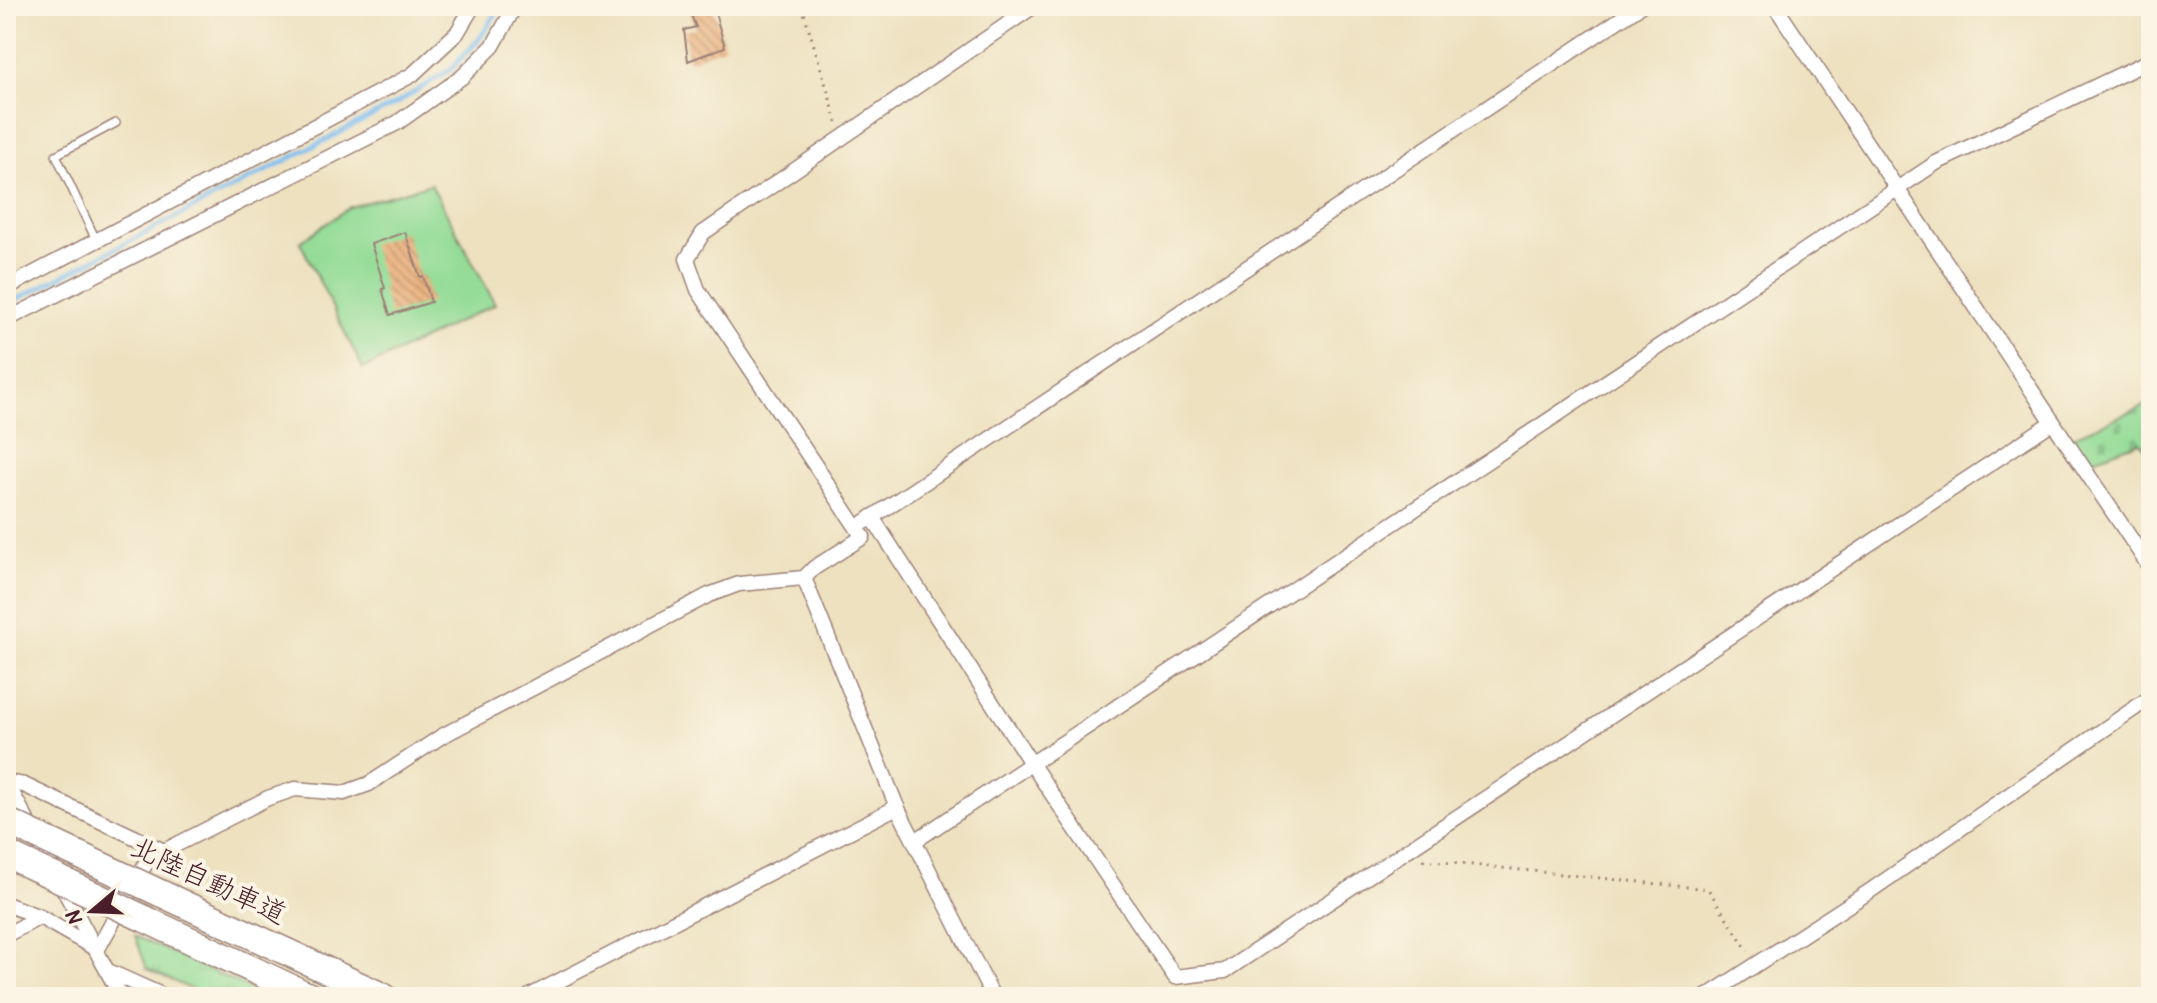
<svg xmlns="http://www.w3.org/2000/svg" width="2157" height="1003" viewBox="0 0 2157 1003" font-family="'Patrick Hand','Klee One',sans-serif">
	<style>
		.grass { fill: url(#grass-tufts); stroke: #6f7e61; stroke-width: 2 }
		.cemetery { fill: url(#cemetery-stones); stroke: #6f7e61; stroke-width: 2 }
		.garden { fill: #94dc97; stroke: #6f7e61; stroke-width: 2 }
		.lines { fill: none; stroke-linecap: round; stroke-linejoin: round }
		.stream { stroke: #7abcf0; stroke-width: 5 }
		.building { fill: url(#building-back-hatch) }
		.lane-casing { stroke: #9c8076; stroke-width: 10 }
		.street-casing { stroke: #9c8076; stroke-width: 17 }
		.highway-casing { stroke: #9c8076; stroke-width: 29 }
		.path { stroke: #9c8076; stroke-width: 3; stroke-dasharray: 2 6; stroke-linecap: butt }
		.lane { stroke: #fff; stroke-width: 7 }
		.street { stroke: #fff; stroke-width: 14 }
		.highway { stroke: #fff; stroke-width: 26 }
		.highway-bridge-casing { stroke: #9c8076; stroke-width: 29; stroke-linecap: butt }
		.highway-bridge { stroke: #fff; stroke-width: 26 }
		.labels { text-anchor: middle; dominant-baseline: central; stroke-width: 8; stroke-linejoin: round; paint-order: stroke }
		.street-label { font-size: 28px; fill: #4a1f2b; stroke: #fcf5e5 }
	</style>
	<defs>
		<pattern id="grass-tufts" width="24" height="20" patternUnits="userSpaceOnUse" patternTransform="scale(2)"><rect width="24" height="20" fill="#94dc97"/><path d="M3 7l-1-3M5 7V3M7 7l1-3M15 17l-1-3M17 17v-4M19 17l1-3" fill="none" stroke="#81bc82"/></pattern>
		<pattern id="cemetery-stones" width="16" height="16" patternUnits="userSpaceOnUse" patternTransform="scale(2)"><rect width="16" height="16" fill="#94dc97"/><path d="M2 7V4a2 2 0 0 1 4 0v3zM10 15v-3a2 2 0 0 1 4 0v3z" fill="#81bc82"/></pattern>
		<pattern id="building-back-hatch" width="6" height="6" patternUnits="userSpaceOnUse" patternTransform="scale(2)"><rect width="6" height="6" fill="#e9b07d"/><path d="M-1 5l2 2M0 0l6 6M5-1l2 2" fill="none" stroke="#bf8f67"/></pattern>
	</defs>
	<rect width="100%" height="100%" fill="#fcf5e5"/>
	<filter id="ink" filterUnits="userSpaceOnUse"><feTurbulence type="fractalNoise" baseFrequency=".0125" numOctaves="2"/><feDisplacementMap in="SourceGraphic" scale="16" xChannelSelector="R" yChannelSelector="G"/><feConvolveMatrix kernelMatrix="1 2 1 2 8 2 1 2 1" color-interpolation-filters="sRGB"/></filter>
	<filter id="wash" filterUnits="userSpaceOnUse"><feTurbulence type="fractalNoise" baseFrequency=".006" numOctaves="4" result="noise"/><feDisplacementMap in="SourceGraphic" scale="32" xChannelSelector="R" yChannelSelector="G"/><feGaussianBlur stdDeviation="1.8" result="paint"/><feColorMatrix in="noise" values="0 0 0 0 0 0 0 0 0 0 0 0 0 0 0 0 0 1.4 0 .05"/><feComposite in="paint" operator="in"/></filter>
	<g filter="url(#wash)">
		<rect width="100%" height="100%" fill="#ede1c0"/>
		<path class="grass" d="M 135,936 L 268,997 L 208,997 L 147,969 Z"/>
		<path class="cemetery" d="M 2151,403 L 2151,456 L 2140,442 L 2088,461 L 2071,437 Z"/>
		<path class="garden" d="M 431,184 L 495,304 L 363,369 L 300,242 L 350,207 Z"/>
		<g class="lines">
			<path class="stream" d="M 6,305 L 397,103 L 451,69 L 480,38 L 501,6"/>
		</g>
		<g id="blocks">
			<g class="building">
				<path d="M 687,6 L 713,6 L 725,47 L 688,61 L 684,30 L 696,27 Z"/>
				<path d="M 405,232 L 420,277 L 423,276 L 431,302 L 390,315 L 382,289 L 385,288 L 371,244 Z"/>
			</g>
		</g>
	</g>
	<g filter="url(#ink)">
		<use href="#blocks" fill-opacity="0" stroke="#9c8076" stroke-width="2"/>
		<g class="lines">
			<defs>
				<path id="lane" d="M 96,240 L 56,155 L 116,123"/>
				<g id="street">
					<path d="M 1775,6 L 2151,569"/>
					<path d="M 6,288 L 412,75 L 457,33 L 473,6"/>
					<path d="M 6,320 L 397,123 L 462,77 L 493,46 L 515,6"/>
					<path d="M 872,517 L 1031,763 L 1175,977 L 1225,971 L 2053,422"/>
					<path d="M 865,522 L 1640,6"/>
					<path d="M 804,578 L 897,807 L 993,997"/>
					<path d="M 6,781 L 121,997"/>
					<path d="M 6,782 L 24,785 L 164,851"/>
					<path d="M 915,841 L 1936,163 L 2151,60"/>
					<path d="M 6,904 L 40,917 L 96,949"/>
					<path d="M 6,935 L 40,917"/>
					<path d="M 97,950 L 146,863 L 164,851 L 268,798 L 295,789 L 344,793 L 369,784 L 442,736 L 709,595 L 739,584 L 804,578 L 814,568 L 863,537 L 698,290 L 687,259 L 703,233 L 1034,6"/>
					<path d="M 108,971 L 166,997"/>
					<path d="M 528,997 L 897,807"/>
					<path d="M 1706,997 L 1867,893 L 2151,697"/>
				</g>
				<g id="highway">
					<path d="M 160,893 L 384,997"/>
					<path d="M 145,919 L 311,997"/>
				</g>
			</defs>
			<use href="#lane" class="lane-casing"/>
			<use href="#street" class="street-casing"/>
			<use href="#highway" class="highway-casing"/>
			<g class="path">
				<path d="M 802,6 L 837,122"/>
				<path d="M 1423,860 L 1708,889 L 1748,951"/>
			</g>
			<use href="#lane" class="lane"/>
			<use href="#street" class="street"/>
			<use href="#highway" class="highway"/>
			<defs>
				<g id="highway-bridge">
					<path d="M 6,821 L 160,893"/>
					<path d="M 6,854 L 145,919"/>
				</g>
			</defs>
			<use href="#highway-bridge" class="highway-bridge-casing"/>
			<use href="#highway-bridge" class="highway-bridge"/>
		</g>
	</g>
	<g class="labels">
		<g class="street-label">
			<text transform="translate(209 880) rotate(25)">北陸自動車道</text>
		</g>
	</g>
	<rect width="2157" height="1003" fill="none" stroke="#fcf5e5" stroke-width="32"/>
	<g transform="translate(92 911) rotate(251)" stroke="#fcf5e5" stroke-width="6" paint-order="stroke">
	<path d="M0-6L14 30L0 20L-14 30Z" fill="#4a1f2b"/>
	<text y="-12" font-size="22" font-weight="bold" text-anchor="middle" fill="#4a1f2b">N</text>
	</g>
</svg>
